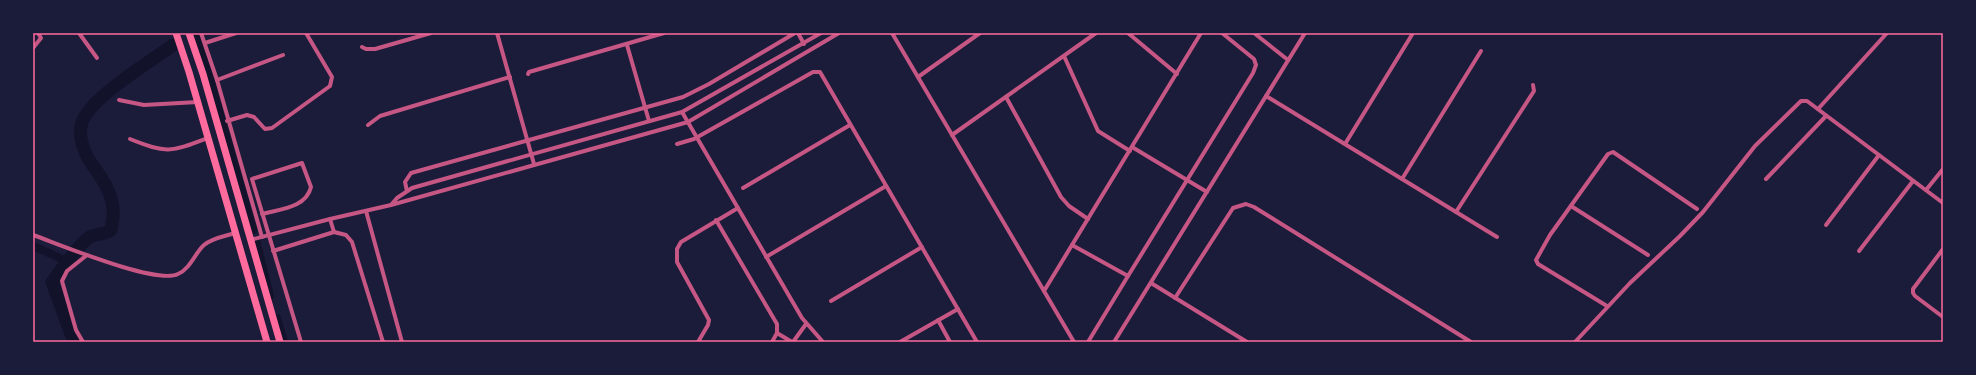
<svg xmlns="http://www.w3.org/2000/svg" width="1976" height="375" viewBox="0 0 1976 375" font-family="Figtree,sans-serif">
	<style>
		.lines { fill: none; stroke-linecap: round; stroke-linejoin: round }
		.canal { stroke: #12122b; stroke-width: 8 }
		.river { stroke: #12122b; stroke-width: 13 }
		.minor { stroke: #c65784; stroke-width: 4 }
		.primary { stroke: #ff6b9d; stroke-width: 7 }
		.neatline { fill: none; stroke: #ff6b9d; stroke-width: 1.5 }
	</style>
	<rect width="100%" height="100%" fill="#1b1b3a"/>
	<g class="lines">
		<g class="canal">
			<path d="M 195,33 L 201,48 L 253,230"/>
			<path d="M 256,240 L 270,296"/>
			<path d="M 33,246 L 67,261"/>
			<path d="M 277,318 L 284,342"/>
		</g>
		<path class="river" d="M 74,342 L 52,282 C 59,273 82,240 90,237 C 98,233 104,235 111,230 C 112,223 114,216 113,209 C 112,191 99,174 89,160 C 83,149 78,134 82,122 C 92,96 150,62 173,45"/>
		<g class="minor">
			<path d="M 79,33 L 97,58"/>
			<path d="M 201,33 L 217,80 L 262,237"/>
			<path d="M 497,33 L 534,164"/>
			<path d="M 798,33 L 804,44"/>
			<path d="M 892,33 L 1074,342"/>
			<path d="M 1128,33 L 1177,74"/>
			<path d="M 1254,33 L 1288,60"/>
			<path d="M 205,43 L 236,33"/>
			<path d="M 627,45 L 649,121"/>
			<path d="M 362,47 L 366,49 L 375,49 L 431,33"/>
			<path d="M 33,48 L 41,38 L 38,33"/>
			<path d="M 1064,56 L 1098,131 L 1130,151"/>
			<path d="M 528,74 L 529,72 L 664,33"/>
			<path d="M 918,77 L 980,33"/>
			<path d="M 217,80 L 283,55"/>
			<path d="M 1266,96 L 1497,237"/>
			<path d="M 1006,97 L 1061,197 L 1069,206 L 1088,219"/>
			<path d="M 119,100 L 144,105 L 198,102"/>
			<path d="M 1818,109 L 1887,33"/>
			<path d="M 682,112 L 802,318 L 823,342"/>
			<path d="M 227,121 L 247,115 L 254,117 L 265,129 L 272,128 L 330,86 L 332,77 L 306,33"/>
			<path d="M 368,125 L 380,116 L 510,77"/>
			<path d="M 952,135 L 1096,33"/>
			<path d="M 130,139 C 167,154 171,152 208,138"/>
			<path d="M 677,144 L 694,139 L 813,72 L 820,72 L 977,342"/>
			<path d="M 1345,144 L 1413,33"/>
			<path d="M 1132,147 L 1207,192"/>
			<path d="M 1402,179 L 1481,51"/>
			<path d="M 1766,179 L 1826,116"/>
			<path d="M 743,188 L 850,125"/>
			<path d="M 1926,190 L 1943,169"/>
			<path d="M 407,191 L 405,182 L 411,173 L 683,97 L 709,84 L 795,33"/>
			<path d="M 391,205 L 397,198 L 412,188 L 682,112 L 821,33"/>
			<path d="M 1571,206 L 1648,255"/>
			<path d="M 366,211 L 402,342"/>
			<path d="M 1456,212 L 1534,91 L 1533,85"/>
			<path d="M 262,214 C 280,209 306,208 311,187 L 302,163 L 252,179 L 301,342"/>
			<path d="M 330,219 L 334,232"/>
			<path d="M 716,220 L 777,324 L 777,333 L 772,342"/>
			<path d="M 1826,225 L 1879,155"/>
			<path d="M 33,235 C 59,244 156,285 178,274 C 190,269 195,253 204,245 C 212,238 226,236 235,233"/>
			<path d="M 250,240 L 330,219 L 391,205 L 688,122 L 839,33"/>
			<path d="M 1072,245 L 1128,276 L 1253,73 L 1256,65 L 1254,59 L 1222,33"/>
			<path d="M 1943,249 L 1913,289 L 1913,293 L 1915,296 L 1943,317"/>
			<path d="M 273,251 L 334,232 L 346,235 L 352,242 L 383,342"/>
			<path d="M 1859,251 L 1913,181"/>
			<path d="M 766,257 L 886,186"/>
			<path d="M 1151,283 L 1247,342"/>
			<path d="M 1044,291 L 1201,33"/>
			<path d="M 1175,298 L 1233,208 L 1246,204 L 1254,207 L 1471,342"/>
			<path d="M 831,301 L 922,247"/>
			<path d="M 1607,306 L 1538,264 L 1536,260 L 1550,235 L 1608,154 L 1613,152 L 1697,209"/>
			<path d="M 938,320 L 950,342"/>
			<path d="M 777,333 L 792,342"/>
			<path d="M 83,342 L 76,330 L 62,281 L 67,271 L 87,255"/>
			<path d="M 698,342 L 708,325 L 709,320 L 677,262 L 677,249 L 681,242 L 738,208"/>
			<path d="M 793,342 L 806,324"/>
			<path d="M 900,342 L 958,309"/>
			<path d="M 1088,342 L 1128,276"/>
			<path d="M 1114,342 L 1305,33"/>
			<path d="M 1575,342 L 1630,283 L 1680,236 L 1703,212 L 1755,146 L 1801,101 L 1807,101 L 1943,203"/>
		</g>
		<g class="primary">
			<path d="M 176,33 L 189,72 L 267,342"/>
			<path d="M 189,33 L 203,74 L 280,342"/>
		</g>
	</g>
	<rect width="1976" height="375" fill="none" stroke="#1b1b3a" stroke-width="68"/>
	<rect x="34" y="34" width="1908" height="307" class="neatline"/>
</svg>
